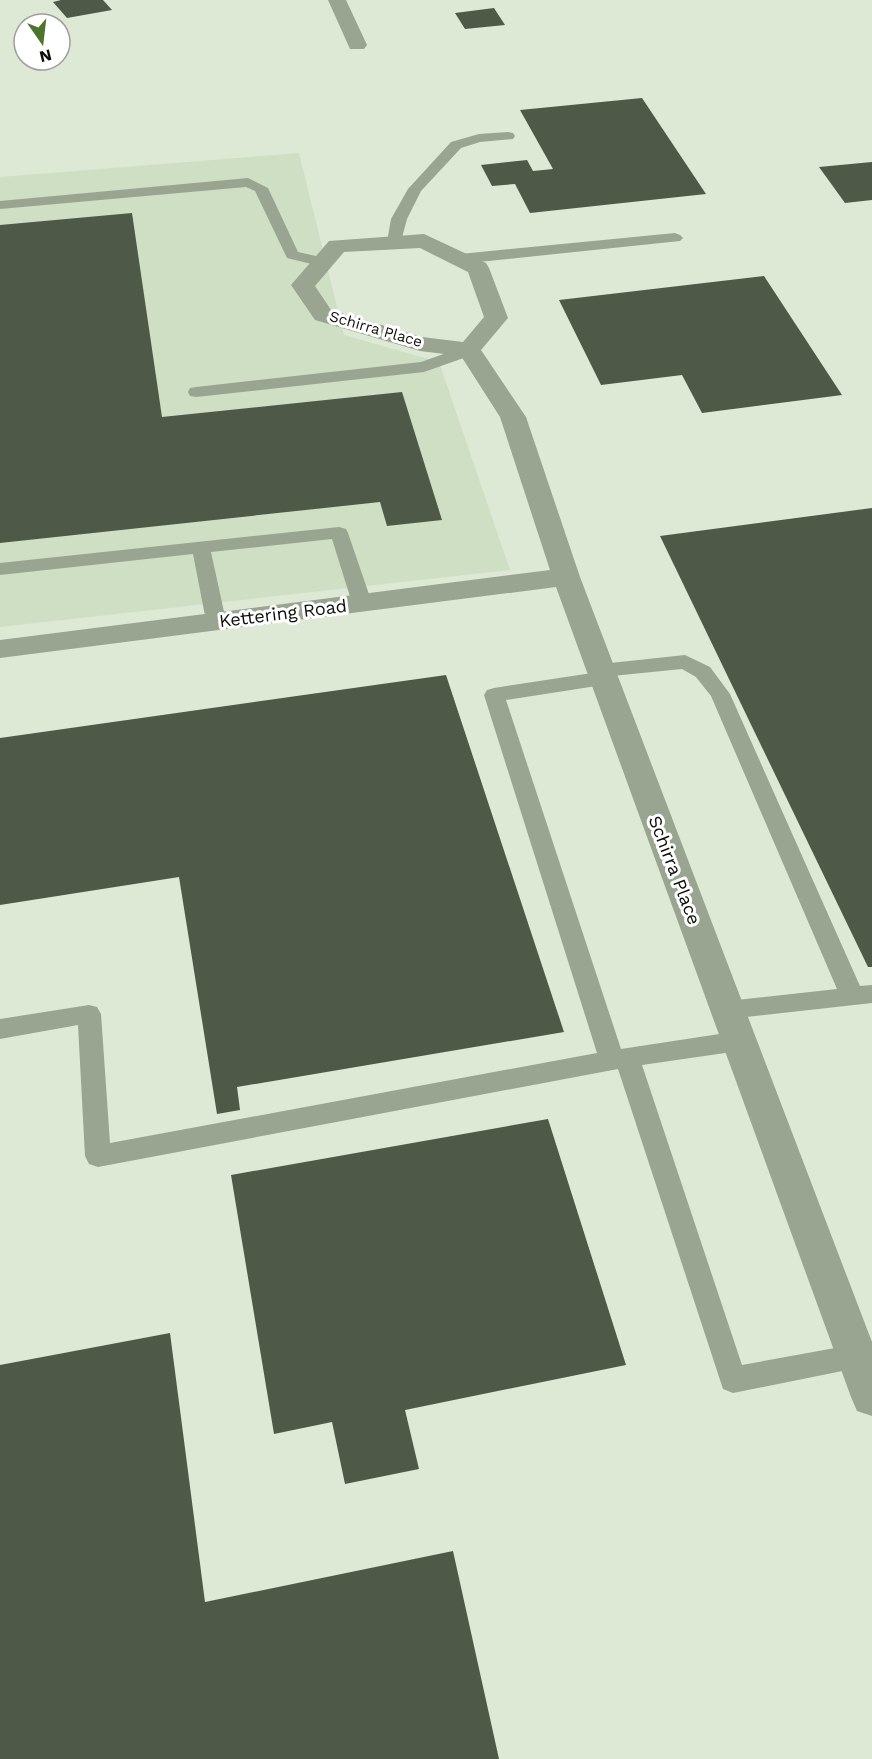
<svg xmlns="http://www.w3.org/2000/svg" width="872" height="1759" viewBox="0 0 872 1759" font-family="'Work Sans',sans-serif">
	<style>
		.built { fill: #cfdfc4 }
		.building { fill: #4f5948 }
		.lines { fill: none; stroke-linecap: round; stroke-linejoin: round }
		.lane { fill: #99a590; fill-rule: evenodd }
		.street { fill: #99a590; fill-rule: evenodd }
		.labels { text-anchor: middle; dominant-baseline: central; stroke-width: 6; stroke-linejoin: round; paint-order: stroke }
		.far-street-label { font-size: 15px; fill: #0c1009; stroke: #fff }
		.street-label { font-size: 18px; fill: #0c1009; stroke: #fff }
	</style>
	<rect width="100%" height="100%" fill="#dde9d5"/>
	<path class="built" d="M 299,153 L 344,335 L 439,362 L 510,570 L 0,627 L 0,177 Z"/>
	<g class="building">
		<path d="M 61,0 L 103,0 L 112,10 L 67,18 L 53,2 Z"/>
		<path d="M 494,8 L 505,25 L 465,29 L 455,13 Z"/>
		<path d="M 642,98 L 706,194 L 530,213 L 515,184 L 492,186 L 481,165 L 527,160 L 533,171 L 553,169 L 520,110 Z"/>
		<path d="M 872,162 L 872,200 L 845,203 L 819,167 Z"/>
		<path d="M 132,213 L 162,417 L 402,392 L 442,520 L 387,526 L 380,502 L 0,543 L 0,225 Z"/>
		<path d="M 764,276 L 842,395 L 702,413 L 682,375 L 601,385 L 559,300 Z"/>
		<path d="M 872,508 L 872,967 L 868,967 L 660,536 Z"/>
		<path d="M 446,675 L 564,1032 L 237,1087 L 240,1110 L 217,1114 L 179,877 L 0,905 L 0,738 Z"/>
		<path d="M 548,1119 L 626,1365 L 405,1410 L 419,1469 L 345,1484 L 332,1422 L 274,1434 L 231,1175 Z"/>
		<path d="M 170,1333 L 205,1602 L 453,1551 L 499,1759 L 0,1759 L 0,1365 Z"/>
	</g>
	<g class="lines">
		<g class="lane">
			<path d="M 508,132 L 513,133 L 515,136 L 513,139 L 480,142 L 461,148 L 421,191 L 407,219 L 400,245 L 390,245 L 387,242 L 391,219 L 408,189 L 451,142 L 479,134 Z"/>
			<path d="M 248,178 L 268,188 L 298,252 L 329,259 L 332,262 L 329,265 L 324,267 L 287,258 L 255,191 L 246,187 L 0,209 L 0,201 Z"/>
			<path d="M 675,233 L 680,235 L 683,238 L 680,241 L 460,264 L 452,259 L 460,254 Z"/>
			<path d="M 469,345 L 475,346 L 477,350 L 475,354 L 424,372 L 196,397 L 190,396 L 188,392 L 190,388 L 196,387 L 421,362 Z"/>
			<path d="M 339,527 L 346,529 L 348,533 L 372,603 L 369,607 L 355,607 L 352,603 L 332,539 L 211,552 L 226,621 L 223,625 L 216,627 L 209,625 L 206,621 L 193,554 L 0,575 L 0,563 Z"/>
			<path d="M 685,655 L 710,667 L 730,694 L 860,986 L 872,985 L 872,1003 L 728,1019 L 720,1017 L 716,1010 L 720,1003 L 728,1001 L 837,989 L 711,696 L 696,677 L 682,669 L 612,676 L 610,683 L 603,685 L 506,700 L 621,1049 L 739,1031 L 748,1034 L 751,1041 L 748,1048 L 739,1051 L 642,1065 L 742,1365 L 857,1344 L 867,1348 L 871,1357 L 867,1366 L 733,1393 L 723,1389 L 618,1069 L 98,1167 L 89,1164 L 85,1156 L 78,1025 L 0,1039 L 0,1019 L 89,1005 L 97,1007 L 101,1014 L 110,1143 L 597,1053 L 484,695 L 487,690 L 494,688 L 592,673 L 594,666 L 601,664 Z"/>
		</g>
		<g class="street">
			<path d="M 328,0 L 346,0 L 367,45 L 364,49 L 350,49 Z"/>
			<path d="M 424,234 L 486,263 L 489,268 L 508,318 L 481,350 L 526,417 L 580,577 L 872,1342 L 872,1416 L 857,1411 L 851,1397 L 556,587 L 0,658 L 0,640 L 550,570 L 500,417 L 461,356 L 420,351 L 315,320 L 291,285 L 329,241 ZM 420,248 L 468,272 L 484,317 L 463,342 L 422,337 L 331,310 L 315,286 L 344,252 Z"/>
		</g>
	</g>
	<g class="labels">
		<g class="far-street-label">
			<text transform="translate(376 329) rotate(16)">Schirra Place</text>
		</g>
		<g class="street-label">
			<text transform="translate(283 613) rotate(-7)">Kettering Road</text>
			<text transform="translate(675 870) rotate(69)">Schirra Place</text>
		</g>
	</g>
	<g transform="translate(42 42) rotate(166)"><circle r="28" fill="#ffffff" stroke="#9e9f9d" stroke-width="1.5"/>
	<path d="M0-4.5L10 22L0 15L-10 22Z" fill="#4e732c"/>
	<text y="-9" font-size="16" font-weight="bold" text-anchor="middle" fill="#0c1009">N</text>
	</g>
</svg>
